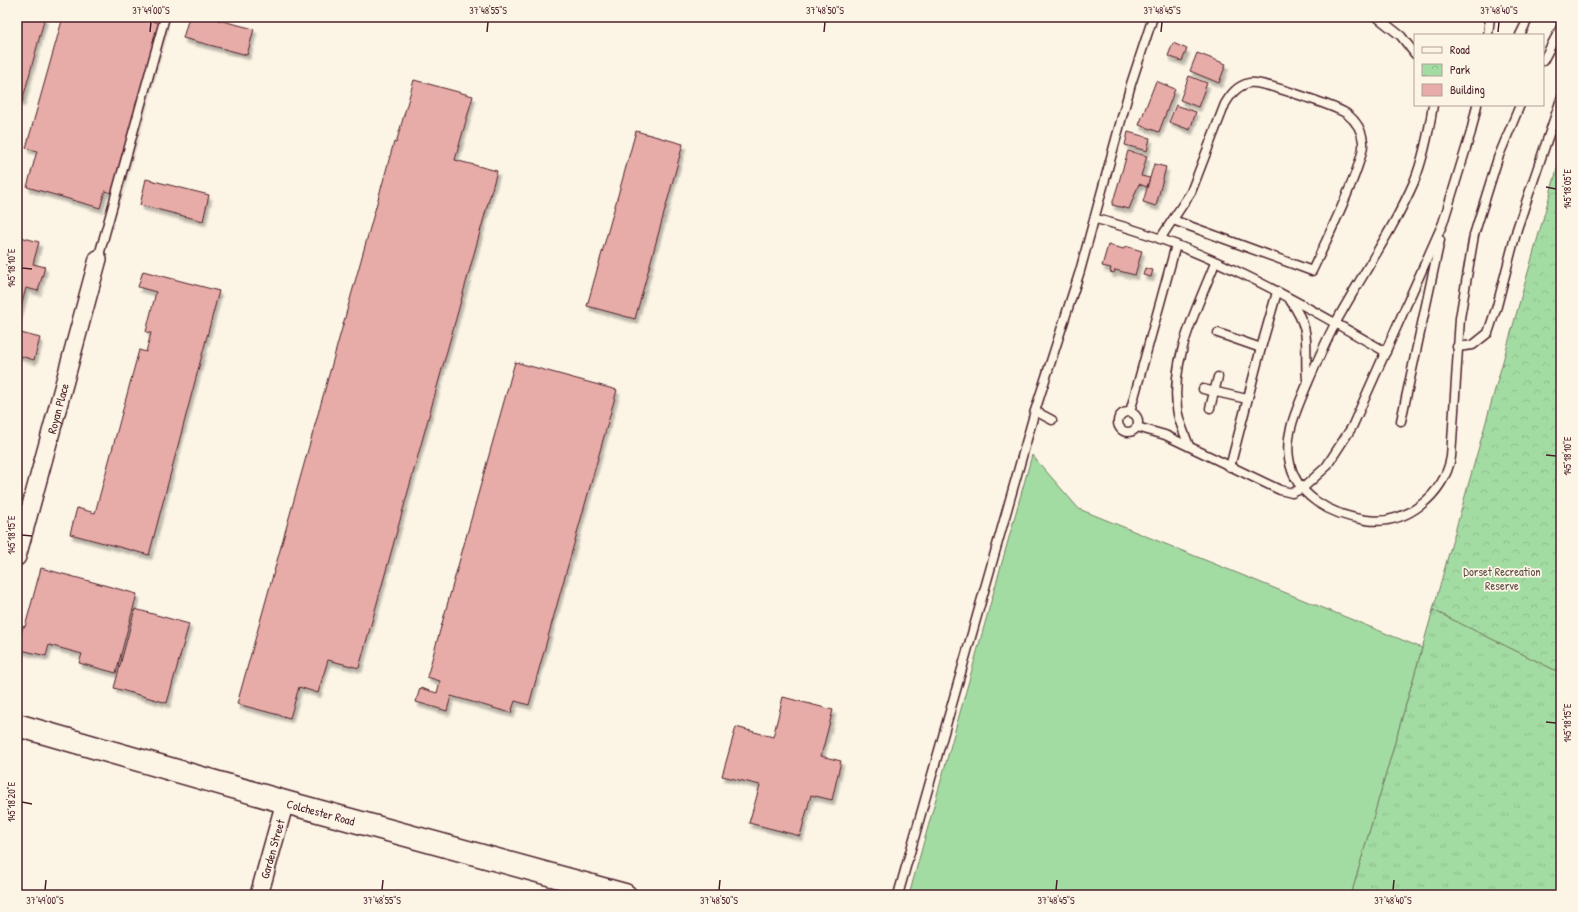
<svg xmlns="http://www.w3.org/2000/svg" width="1578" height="912" viewBox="0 0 1578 912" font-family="'Patrick Hand',sans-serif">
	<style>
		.grass { fill: url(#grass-tufts); stroke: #767e66 }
		.park { fill: url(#park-crowns); stroke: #767e66 }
		.pitch { fill: #a3dca2; stroke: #767e66 }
		.building { fill: #e7aca7; stroke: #4a1f2b; filter: url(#shadow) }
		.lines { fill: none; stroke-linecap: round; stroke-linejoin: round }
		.service-casing { stroke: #4a1f2b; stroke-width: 11 }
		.minor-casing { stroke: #4a1f2b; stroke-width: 20 }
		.secondary-casing { stroke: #4a1f2b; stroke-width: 25 }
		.service { stroke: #fcf5e5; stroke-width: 8 }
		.minor { stroke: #fcf5e5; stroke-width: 17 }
		.secondary { stroke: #fcf5e5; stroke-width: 22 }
		.ticks { fill: none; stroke: #4a1f2b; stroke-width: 1.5 }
		.labels { text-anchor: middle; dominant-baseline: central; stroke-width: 3.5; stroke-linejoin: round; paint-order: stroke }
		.street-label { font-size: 12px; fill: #4a1f2b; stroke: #fcf5e5 }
		.park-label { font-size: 12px; fill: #604e49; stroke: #fcf5e5 }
		.neatline { fill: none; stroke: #4a1f2b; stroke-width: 1.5 }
		.ticks-label { font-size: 10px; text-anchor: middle; fill: #4a1f2b }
	</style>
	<defs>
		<pattern id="grass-tufts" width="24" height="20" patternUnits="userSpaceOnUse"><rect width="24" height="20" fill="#a3dca2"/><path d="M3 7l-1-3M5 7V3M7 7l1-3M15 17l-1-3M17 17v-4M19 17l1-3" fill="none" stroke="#8ebc8c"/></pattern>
		<pattern id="park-crowns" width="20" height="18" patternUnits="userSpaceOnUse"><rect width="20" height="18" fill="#a3dca2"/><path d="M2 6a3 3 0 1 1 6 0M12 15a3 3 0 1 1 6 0" fill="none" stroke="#8ebc8c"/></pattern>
		<filter id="shadow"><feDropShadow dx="2.5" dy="4.5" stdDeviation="1" flood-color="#0004"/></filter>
	</defs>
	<rect width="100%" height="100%" fill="#fcf5e5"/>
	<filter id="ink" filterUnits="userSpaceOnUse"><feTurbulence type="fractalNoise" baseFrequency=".025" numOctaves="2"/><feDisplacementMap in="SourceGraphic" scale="8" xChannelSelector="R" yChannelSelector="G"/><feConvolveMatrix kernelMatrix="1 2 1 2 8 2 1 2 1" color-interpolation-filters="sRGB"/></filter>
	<g filter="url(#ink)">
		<path class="grass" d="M 1433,610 L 1561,673 L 1561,895 L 1351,895 Z"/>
		<path class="park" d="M 1561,155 L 1561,673 L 1433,610 Z"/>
		<path class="pitch" d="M 1032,455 L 1079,509 L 1422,648 L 1351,895 L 909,895 Z"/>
		<g class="building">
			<path d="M 17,17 L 45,17 L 22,102 L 17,101 Z"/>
			<path d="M 63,17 L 154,17 L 152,21 L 165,24 L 118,195 L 105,191 L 100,208 L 27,187 L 37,151 L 26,148 Z"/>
			<path d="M 189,17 L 207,17 L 254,29 L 247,55 L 183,38 Z"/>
			<path d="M 1173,43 L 1187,49 L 1182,61 L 1168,56 Z"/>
			<path d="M 1197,53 L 1226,64 L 1219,83 L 1190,71 Z"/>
			<path d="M 1189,76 L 1207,83 L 1198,107 L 1180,100 Z"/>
			<path d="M 414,80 L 473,96 L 455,160 L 497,171 L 359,668 L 328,660 L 318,693 L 299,687 L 290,718 L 237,704 L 394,142 L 396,143 Z"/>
			<path d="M 1156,81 L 1175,89 L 1159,132 L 1139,125 Z"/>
			<path d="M 1176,105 L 1196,112 L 1190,130 L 1169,122 Z"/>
			<path d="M 636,131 L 683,144 L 635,319 L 587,306 Z"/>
			<path d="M 1128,132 L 1150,138 L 1147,151 L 1125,145 Z"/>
			<path d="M 1128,151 L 1147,156 L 1141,176 L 1150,178 L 1147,187 L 1139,184 L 1129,209 L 1112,205 Z"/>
			<path d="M 1154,164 L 1166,167 L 1156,206 L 1143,202 Z"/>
			<path d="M 146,179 L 209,195 L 203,221 L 140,205 Z"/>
			<path d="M 17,236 L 39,242 L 33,264 L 45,267 L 38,291 L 26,288 L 17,322 Z"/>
			<path d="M 1108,245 L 1124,249 L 1125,246 L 1142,251 L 1135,275 L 1115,270 L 1114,273 L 1110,272 L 1111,268 L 1102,266 Z"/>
			<path d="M 1145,268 L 1153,270 L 1151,277 L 1143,275 Z"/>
			<path d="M 143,271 L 219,291 L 149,555 L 70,534 L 77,508 L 95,513 L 139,350 L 146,352 L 151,333 L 146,332 L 156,292 L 138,287 Z"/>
			<path d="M 17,332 L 40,338 L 34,360 L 17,355 Z"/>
			<path d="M 515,362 L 617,390 L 529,705 L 515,701 L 511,713 L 451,696 L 447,711 L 416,702 L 420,688 L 437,693 L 440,681 L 427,677 Z"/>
			<path d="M 41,568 L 137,594 L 116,673 L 79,663 L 82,654 L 49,645 L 46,656 L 17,649 L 23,626 L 25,627 Z"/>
			<path d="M 135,609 L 189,624 L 167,703 L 114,688 Z"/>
			<path d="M 783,697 L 833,710 L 821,756 L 841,761 L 832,800 L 811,795 L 800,836 L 749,823 L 760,785 L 722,776 L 736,727 L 773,737 Z"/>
		</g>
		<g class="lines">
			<defs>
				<g id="service">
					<path d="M 1377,17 L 1401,36 L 1415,54"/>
					<path d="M 1488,35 L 1490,17"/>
					<path d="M 1520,35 L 1529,17"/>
					<path d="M 1543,61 L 1561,27"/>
					<path d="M 1433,105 C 1429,131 1424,157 1414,182 C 1392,232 1361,276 1335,324 C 1324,345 1315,366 1306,387 C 1297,408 1285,435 1289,458 C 1294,496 1331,515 1366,520 C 1406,526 1444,495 1451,457 L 1460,318 L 1474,235 L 1498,158 L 1520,105"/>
					<path d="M 1096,219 C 1198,244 1296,300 1386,352"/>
					<path d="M 1160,239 L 1191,192 L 1225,104 C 1231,94 1237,86 1249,83 C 1260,80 1337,107 1347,114 C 1356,121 1362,131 1363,142 C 1366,160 1322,250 1312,271 L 1173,220"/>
					<path d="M 98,259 L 165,17"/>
					<path d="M 1290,300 C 1313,333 1304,343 1307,380"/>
					<path d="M 1218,333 L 1261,348"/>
					<path d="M 1457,347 L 1473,345 L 1488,333 L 1497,306 L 1517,229 L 1561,99"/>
					<path d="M 1203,389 L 1247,399"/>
					<path d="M 1210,408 L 1218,377"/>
					<path d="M 1035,411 L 1052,420"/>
					<circle cx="1128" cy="422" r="10"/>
					<path d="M 1130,412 L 1176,245"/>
					<path d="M 1401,421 L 1440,240"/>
					<path d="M 1137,427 L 1165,435 L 1280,490 L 1292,493 L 1303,488 L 1326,467 L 1352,427 L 1443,223 L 1471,132 L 1477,105"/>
					<path d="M 1189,446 C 1185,434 1178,421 1177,408 C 1171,357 1197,309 1215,263"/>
					<path d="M 1230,467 L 1261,348 L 1277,292"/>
					<path d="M 898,895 L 1035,411 L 1080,271 L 1131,84 L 1153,17"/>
				</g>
				<g id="minor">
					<path id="s1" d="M 17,557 L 98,259"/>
					<path id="s2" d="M 259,895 L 285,802"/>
				</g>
				<g id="secondary">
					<path id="s3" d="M 17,725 L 285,802 L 625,895"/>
				</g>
			</defs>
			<use href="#service" class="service-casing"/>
			<use href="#minor" class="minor-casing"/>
			<use href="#secondary" class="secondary-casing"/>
			<use href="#service" class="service"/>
			<use href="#minor" class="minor"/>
			<use href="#secondary" class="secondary"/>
		</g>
	</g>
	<path class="ticks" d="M 150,32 L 151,22M 487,32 L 488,22M 824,32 L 825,22M 1161,32 L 1162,22M 1498,32 L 1499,22M 1546,187 L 1556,189M 22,268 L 32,269M 1546,455 L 1556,456M 22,535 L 32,536M 1546,722 L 1556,723M 22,802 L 32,804M 45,890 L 46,880M 382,890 L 383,880M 719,890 L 720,880M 1056,890 L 1057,880M 1393,890 L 1394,880"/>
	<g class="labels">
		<g class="street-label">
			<text stroke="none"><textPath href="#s1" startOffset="154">Royan Place</textPath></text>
			<text stroke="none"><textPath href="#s3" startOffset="316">Colchester Road</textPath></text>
			<text stroke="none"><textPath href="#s2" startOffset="48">Garden Street</textPath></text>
		</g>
		<g class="park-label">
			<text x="1502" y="571">Dorset Recreation<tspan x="1502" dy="14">Reserve</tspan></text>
		</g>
	</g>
	<rect width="1578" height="912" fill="none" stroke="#fcf5e5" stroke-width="44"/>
	<rect x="1414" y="34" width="130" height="72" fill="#fcf5e5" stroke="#b59f9b"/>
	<rect x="1422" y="47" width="20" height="6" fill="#fcf5e5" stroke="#b59f9b"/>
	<text x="1450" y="54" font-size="12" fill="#4a1f2b">Road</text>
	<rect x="1422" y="64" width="20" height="12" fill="url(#park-crowns)" stroke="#b59f9b"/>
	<text x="1450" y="74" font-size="12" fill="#4a1f2b">Park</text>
	<rect x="1422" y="84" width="20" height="12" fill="#e7aca7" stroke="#b59f9b"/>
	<text x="1450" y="94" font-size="12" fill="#4a1f2b">Building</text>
	<rect x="22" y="22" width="1534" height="868" class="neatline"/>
	<g class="ticks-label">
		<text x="151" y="14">37°49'00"S</text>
		<text x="488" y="14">37°48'55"S</text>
		<text x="825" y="14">37°48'50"S</text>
		<text x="1162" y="14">37°48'45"S</text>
		<text x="1499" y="14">37°48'40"S</text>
		<text transform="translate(1567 189) rotate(-90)" y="4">145°18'05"E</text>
		<text transform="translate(11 268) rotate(-90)" y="4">145°18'10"E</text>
		<text transform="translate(1567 456) rotate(-90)" y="4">145°18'10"E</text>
		<text transform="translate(11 535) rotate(-90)" y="4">145°18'15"E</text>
		<text transform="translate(1567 723) rotate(-90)" y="4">145°18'15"E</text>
		<text transform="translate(11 802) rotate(-90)" y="4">145°18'20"E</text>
		<text x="45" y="904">37°49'00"S</text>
		<text x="382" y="904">37°48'55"S</text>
		<text x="719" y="904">37°48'50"S</text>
		<text x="1056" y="904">37°48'45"S</text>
		<text x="1393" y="904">37°48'40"S</text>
	</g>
</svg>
